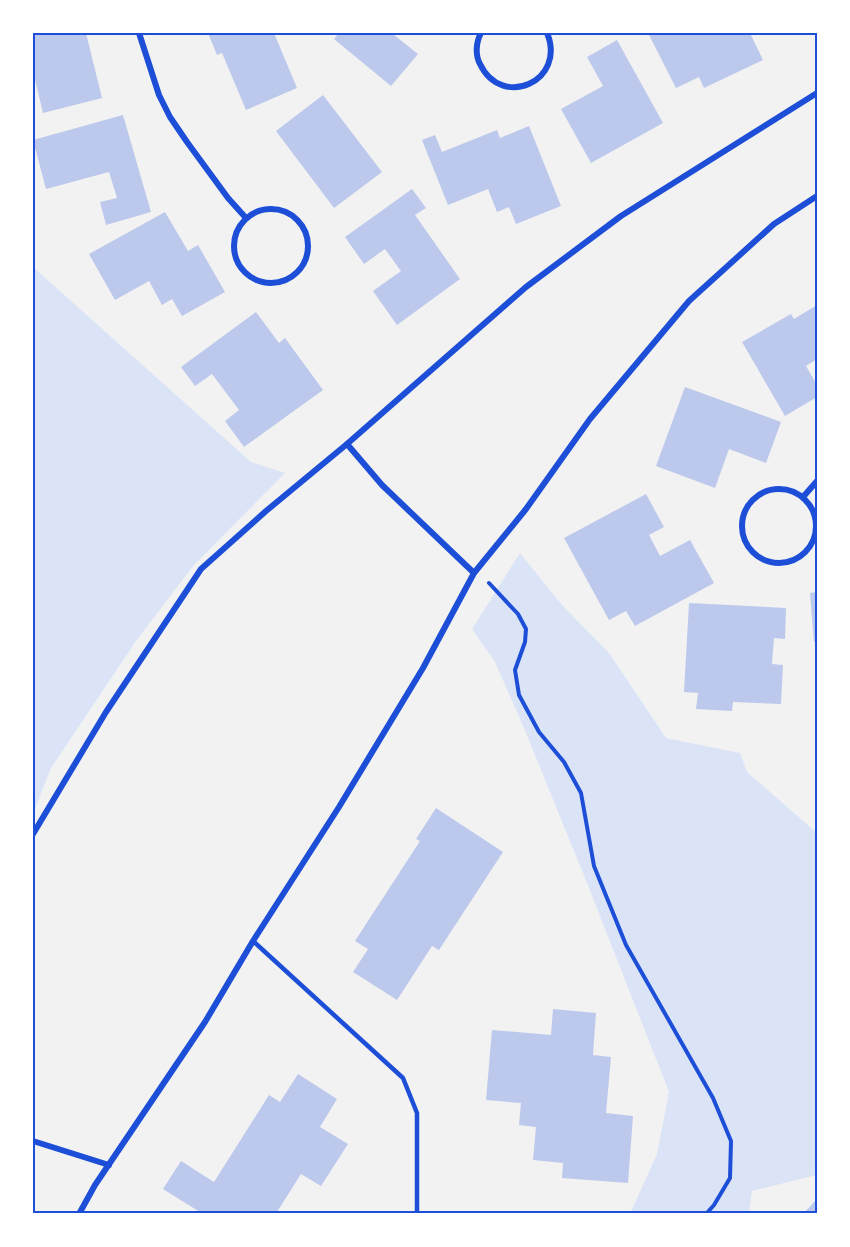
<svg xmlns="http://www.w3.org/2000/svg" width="850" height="1247" viewBox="0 0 850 1247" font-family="Barlow,sans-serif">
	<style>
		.green { fill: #dbe4f7 }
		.building { fill: #bdc9ec }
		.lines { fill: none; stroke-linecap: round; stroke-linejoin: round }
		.path { stroke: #1d4ed8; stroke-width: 4 }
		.service { stroke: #1d4ed8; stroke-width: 4.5 }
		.minor { stroke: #1d4ed8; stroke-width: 6 }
		.neatline { fill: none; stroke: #1d4ed8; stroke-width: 2 }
	</style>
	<rect width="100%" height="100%" fill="#f2f2f2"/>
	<g class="green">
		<path d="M 33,267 L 251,462 L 285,473 L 194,565 L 136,641 L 51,768 L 33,814 Z"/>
		<path d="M 520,553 L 562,605 L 609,653 L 666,738 L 740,753 L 747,772 L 817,833 L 817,1175 L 752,1191 L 749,1214 L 630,1214 L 657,1154 L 669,1092 L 587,883 L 524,728 L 495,662 L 472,629 Z"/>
	</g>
	<g class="building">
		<path d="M 33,33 L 86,33 L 102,98 L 43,113 L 33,71 Z"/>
		<path d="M 208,33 L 274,33 L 297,88 L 246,110 L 222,53 L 217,55 Z"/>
		<path d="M 339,33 L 396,33 L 394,35 L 418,54 L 391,86 L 334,39 Z"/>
		<path d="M 648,33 L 750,33 L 763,60 L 704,88 L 699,77 L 676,88 Z"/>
		<path d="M 617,40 L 663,123 L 591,163 L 561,109 L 603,86 L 587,57 Z"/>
		<path d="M 323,95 L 382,172 L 334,208 L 276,131 Z"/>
		<path d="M 123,115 L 151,212 L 106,225 L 100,202 L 117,198 L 109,172 L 46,189 L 33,140 Z"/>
		<path d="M 529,126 L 561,206 L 516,224 L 509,207 L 497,212 L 488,189 L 448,205 L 422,140 L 435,135 L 442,152 L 497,130 L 500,138 Z"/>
		<path d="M 412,189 L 426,208 L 415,215 L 460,279 L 397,325 L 373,291 L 401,271 L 385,249 L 364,264 L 345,237 Z"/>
		<path d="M 165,212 L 188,251 L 198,245 L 225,292 L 182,316 L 172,299 L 162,305 L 149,281 L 115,300 L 89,254 Z"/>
		<path d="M 817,305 L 817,359 L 806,366 L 817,385 L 817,397 L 785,416 L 742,342 L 791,314 L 794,319 Z"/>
		<path d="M 256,312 L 279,343 L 285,338 L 323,390 L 244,447 L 225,421 L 239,410 L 212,374 L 195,386 L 181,367 Z"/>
		<path d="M 685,387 L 781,422 L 766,463 L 729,449 L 715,488 L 656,466 Z"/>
		<path d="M 646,494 L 664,527 L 649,535 L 660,556 L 690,540 L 714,583 L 635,626 L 626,611 L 609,620 L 564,538 Z"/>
		<path d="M 817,592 L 817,642 L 814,642 L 810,593 Z"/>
		<path d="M 689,603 L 786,608 L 785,639 L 774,638 L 772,664 L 783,665 L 781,704 L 733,702 L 732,711 L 696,709 L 698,693 L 684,692 Z"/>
		<path d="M 436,808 L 503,852 L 439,950 L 432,946 L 397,1000 L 353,972 L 368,949 L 355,941 L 420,841 L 416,839 Z"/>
		<path d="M 553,1009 L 596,1013 L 593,1055 L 611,1057 L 606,1113 L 633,1116 L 628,1183 L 562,1178 L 563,1163 L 533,1160 L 536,1127 L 519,1125 L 521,1103 L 486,1100 L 492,1030 L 551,1035 Z"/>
		<path d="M 298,1074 L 337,1099 L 320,1127 L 348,1144 L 321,1186 L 301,1174 L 277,1212 L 279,1214 L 203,1214 L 163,1189 L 181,1161 L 214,1182 L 269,1095 L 280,1102 Z"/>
		<path d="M 817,1199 L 817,1214 L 803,1214 Z"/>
	</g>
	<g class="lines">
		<path class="path" d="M 489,583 L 518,614 L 526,629 L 525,642 L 515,670 L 519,695 L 539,732 L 564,762 L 581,793 L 594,866 L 626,945 L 713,1098 L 731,1141 L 730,1178 L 714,1205 L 706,1214"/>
		<path class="service" d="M 253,941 L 403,1078 L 417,1113 L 417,1214"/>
		<g class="minor">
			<path d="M 139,33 L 159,95 L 170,117 L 187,142 L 228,198 L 246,218"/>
			<path d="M 481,33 C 476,42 475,55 480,64 C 502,110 567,81 547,33"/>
			<circle cx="271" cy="246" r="37"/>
			<path d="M 347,444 L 382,485 L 474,573"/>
			<circle cx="779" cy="526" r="37"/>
			<path d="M 803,497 L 817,481"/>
			<path d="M 33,834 L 106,712 L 201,569 L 266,511 L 347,444 L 526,287 L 621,216 L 817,93"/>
			<path d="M 33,1141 L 109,1165"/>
			<path d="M 79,1214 L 95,1185 L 205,1022 L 253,941 L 339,807 L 423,668 L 474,573 L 526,509 L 590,419 L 689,301 L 774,224 L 817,196"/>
		</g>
	</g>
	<rect width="850" height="1247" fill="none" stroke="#ffffff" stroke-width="69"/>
	<rect x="34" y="34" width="782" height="1178" class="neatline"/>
</svg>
